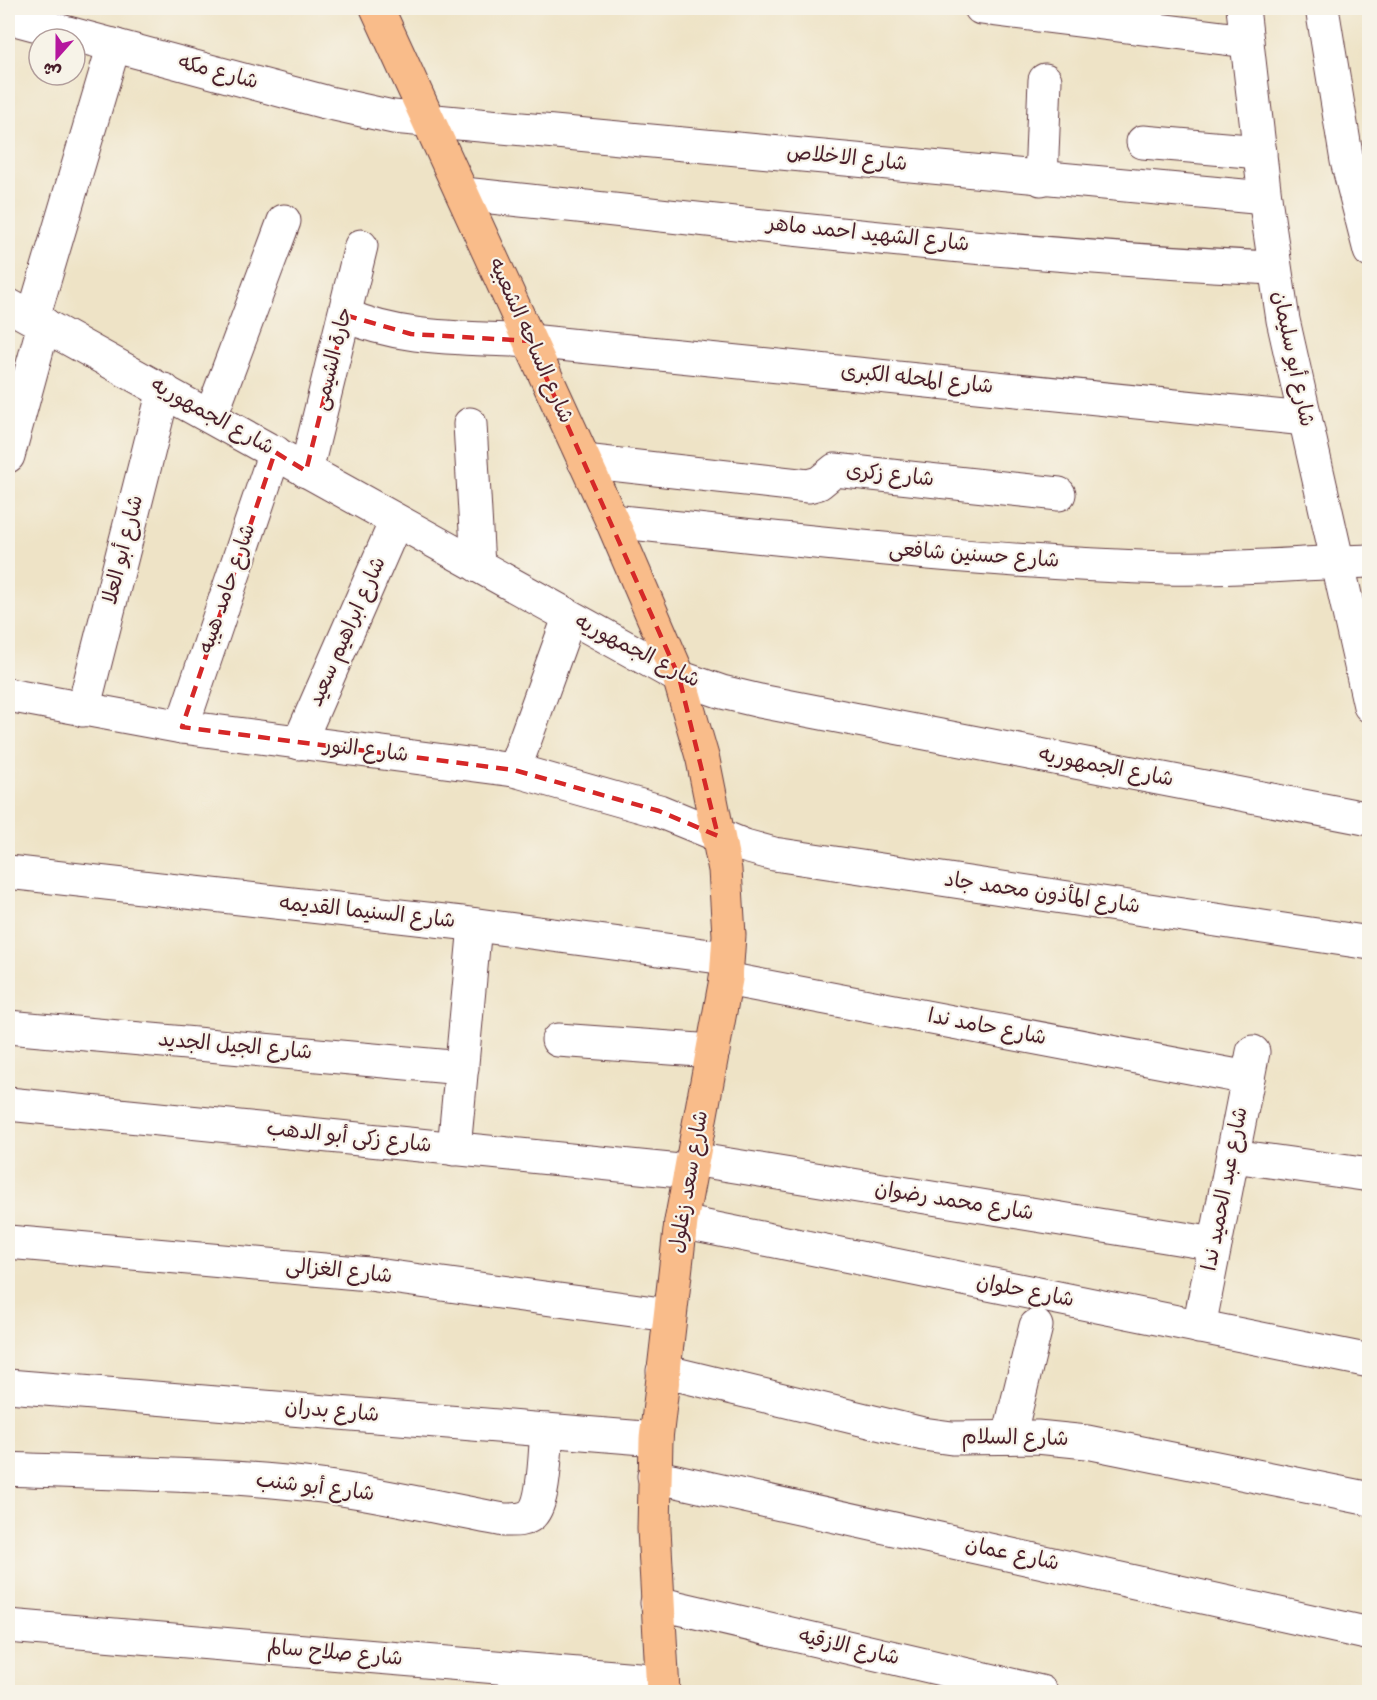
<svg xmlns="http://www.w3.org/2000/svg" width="1377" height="1700" viewBox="0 0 1377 1700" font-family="'Indie Flower','Playpen Sans Arabic',sans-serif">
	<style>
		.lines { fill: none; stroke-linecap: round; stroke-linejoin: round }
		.minor-casing { stroke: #633c42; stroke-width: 35 }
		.major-casing { stroke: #633c42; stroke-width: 35 }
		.minor { stroke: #fff; stroke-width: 33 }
		.major { stroke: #f9bc8a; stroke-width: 33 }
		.marked { fill: none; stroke: #d62828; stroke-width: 4.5; stroke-dasharray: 12 8; stroke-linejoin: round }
		.labels { text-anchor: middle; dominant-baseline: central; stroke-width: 4.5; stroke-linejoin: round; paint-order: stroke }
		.street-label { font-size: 21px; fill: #4a1f2b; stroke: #f7f3e8 }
	</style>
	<rect width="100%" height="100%" fill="#f7f3e8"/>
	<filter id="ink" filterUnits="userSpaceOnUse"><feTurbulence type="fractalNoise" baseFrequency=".0167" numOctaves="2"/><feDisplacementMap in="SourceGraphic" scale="12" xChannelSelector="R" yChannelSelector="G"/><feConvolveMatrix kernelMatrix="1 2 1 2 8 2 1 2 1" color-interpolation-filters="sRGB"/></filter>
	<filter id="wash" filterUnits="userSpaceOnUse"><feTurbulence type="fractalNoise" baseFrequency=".008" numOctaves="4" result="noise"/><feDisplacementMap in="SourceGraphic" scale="24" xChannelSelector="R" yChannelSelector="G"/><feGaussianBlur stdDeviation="1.35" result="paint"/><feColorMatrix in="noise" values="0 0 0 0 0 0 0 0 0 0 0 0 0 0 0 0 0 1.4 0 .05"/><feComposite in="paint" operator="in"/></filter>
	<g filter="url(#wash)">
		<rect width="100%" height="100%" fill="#eee3c6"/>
	</g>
	<g filter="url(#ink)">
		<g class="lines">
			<defs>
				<g id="minor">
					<path d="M 981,8 L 1247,41"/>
					<path d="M 1243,8 L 1265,198 L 1283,320 L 1370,706"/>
					<path d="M 1322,8 L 1347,161 L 1370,251"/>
					<path d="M 8,17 L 325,102 L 393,117 L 1265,198"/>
					<path d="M 1143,142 L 1260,152"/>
					<path d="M 1041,179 L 1045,80"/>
					<path d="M 464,194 C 733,222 1003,256 1274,268"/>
					<path d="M 8,305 L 679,677 L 722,692 L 760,701 L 1370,819"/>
					<path d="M 345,315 C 402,341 468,337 530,341 L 1305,419"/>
					<path d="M 33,318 L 114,45"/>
					<path d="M 211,416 L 284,221"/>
					<path d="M 470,424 L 478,566"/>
					<path d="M 8,456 L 44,324"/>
					<path d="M 584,461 L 808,486 L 819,483 L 835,470 L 1059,494"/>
					<path d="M 306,471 L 361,246"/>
					<path d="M 612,521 C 796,540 980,562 1165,568 C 1233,570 1301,563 1370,561"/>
					<path d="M 8,695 L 182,727 L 514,770 L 659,811 L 745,846 L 774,854 L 1370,943"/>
					<path d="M 83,710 L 164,390"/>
					<path d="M 182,727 L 275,452"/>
					<path d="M 299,743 L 396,521"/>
					<path d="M 514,770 L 569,618"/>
					<path d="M 8,872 L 462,923 L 726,958"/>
					<path d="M 726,979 L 1248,1078"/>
					<path d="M 8,1027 L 462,1068"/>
					<path d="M 558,1040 L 713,1051"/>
					<path d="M 8,1104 L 690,1172"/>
					<path d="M 454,1149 L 475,925"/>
					<path d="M 1233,1156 L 1370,1175"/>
					<path d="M 692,1159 L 1215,1244"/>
					<path d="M 681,1222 L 1370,1361"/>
					<path d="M 8,1242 L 369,1274 L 669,1315"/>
					<path d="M 1199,1327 L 1253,1052"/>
					<path d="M 663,1371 L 923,1434 L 952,1438 L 1037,1437 L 1087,1442 L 1370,1499"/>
					<path d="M 8,1386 L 656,1439"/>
					<path d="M 1009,1437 L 1036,1326"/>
					<path d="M 8,1469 C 112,1474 217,1473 321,1486 C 382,1494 443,1509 504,1520 C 514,1520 524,1521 532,1514 C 545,1501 545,1448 547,1430"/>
					<path d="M 654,1476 L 1370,1634"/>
					<path d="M 657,1603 L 1041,1692"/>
					<path d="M 8,1626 L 662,1681"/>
				</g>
				<path id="major" d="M 377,8 L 612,521 L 679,677 L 703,760 L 725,870 L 729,935 L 726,979 L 681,1222 L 656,1439 L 654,1529 L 663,1692"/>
			</defs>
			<use href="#minor" class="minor-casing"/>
			<use href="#major" class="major-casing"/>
			<use href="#minor" class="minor"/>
			<use href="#major" class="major"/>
		</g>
	</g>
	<path class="marked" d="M 345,315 L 411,334 L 530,341 L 679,677 L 718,836 L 659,811 L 514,770 L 182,727 L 275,452 L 306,471 Z"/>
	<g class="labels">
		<g class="street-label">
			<text transform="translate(218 73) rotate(15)">شارع مكه</text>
			<text transform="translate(847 159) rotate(6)">شارع الاخلاص</text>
			<text transform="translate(868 235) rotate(6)">شارع الشهيد احمد ماهر</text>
			<text transform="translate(530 341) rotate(66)">شارع الساحه الشعبيه</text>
			<text transform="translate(334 359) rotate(-76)">حارة الشيمى</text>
			<text transform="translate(1292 359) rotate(78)">شارع أبو سليمان</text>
			<text transform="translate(917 380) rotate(6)">شارع المحله الكبرى</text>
			<text transform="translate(212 417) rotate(29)">شارع الجمهوريه</text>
			<text transform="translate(890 476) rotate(6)">شارع زكرى</text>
			<text transform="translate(124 550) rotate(-76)">شارع أبو العلا</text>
			<text transform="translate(974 556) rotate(4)">شارع حسنين شافعى</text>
			<text transform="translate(228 589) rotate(-71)">شارع حامد هيبه</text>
			<text transform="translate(348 632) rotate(-66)">شارع ابراهيم سعيد</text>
			<text transform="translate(637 652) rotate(27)">شارع الجمهوريه</text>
			<text transform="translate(366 751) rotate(7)">شارع النور</text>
			<text transform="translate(1106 768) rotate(11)">شارع الجمهوريه</text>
			<text transform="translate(1042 894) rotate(8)">شارع المأذون محمد جاد</text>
			<text transform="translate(367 913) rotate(6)">شارع السنيما القديمه</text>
			<text transform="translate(987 1028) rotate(11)">شارع حامد ندا</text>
			<text transform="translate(235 1047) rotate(5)">شارع الجيل الجديد</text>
			<text transform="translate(349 1138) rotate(6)">شارع زكى أبو الدهب</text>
			<text transform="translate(690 1182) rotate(-80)">شارع سعد زغلول</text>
			<text transform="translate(1226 1189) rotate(-79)">شارع عبد الحميد ندا</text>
			<text transform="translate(954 1202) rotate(9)">شارع محمد رضوان</text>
			<text transform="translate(339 1272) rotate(6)">شارع الغزالى</text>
			<text transform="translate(1025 1292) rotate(11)">شارع حلوان</text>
			<text transform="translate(332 1412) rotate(5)">شارع بدران</text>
			<text transform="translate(1015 1439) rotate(1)">شارع السلام</text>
			<text transform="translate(315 1488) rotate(7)">شارع أبو شنب</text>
			<text transform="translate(1012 1555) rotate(12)">شارع عمان</text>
			<text transform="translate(849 1648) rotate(13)">شارع الازقيه</text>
			<text transform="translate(335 1654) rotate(5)">شارع صلاح سالم</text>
		</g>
	</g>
	<rect width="1377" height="1700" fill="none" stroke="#f7f3e8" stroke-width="30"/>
	<g transform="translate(57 57) rotate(201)"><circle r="28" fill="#f7f3e8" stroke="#b29e9c" stroke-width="1.5"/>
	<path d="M0-4.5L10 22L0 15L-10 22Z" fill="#b5179e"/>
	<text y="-9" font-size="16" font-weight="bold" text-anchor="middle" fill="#4a1f2b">ش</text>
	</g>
</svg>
